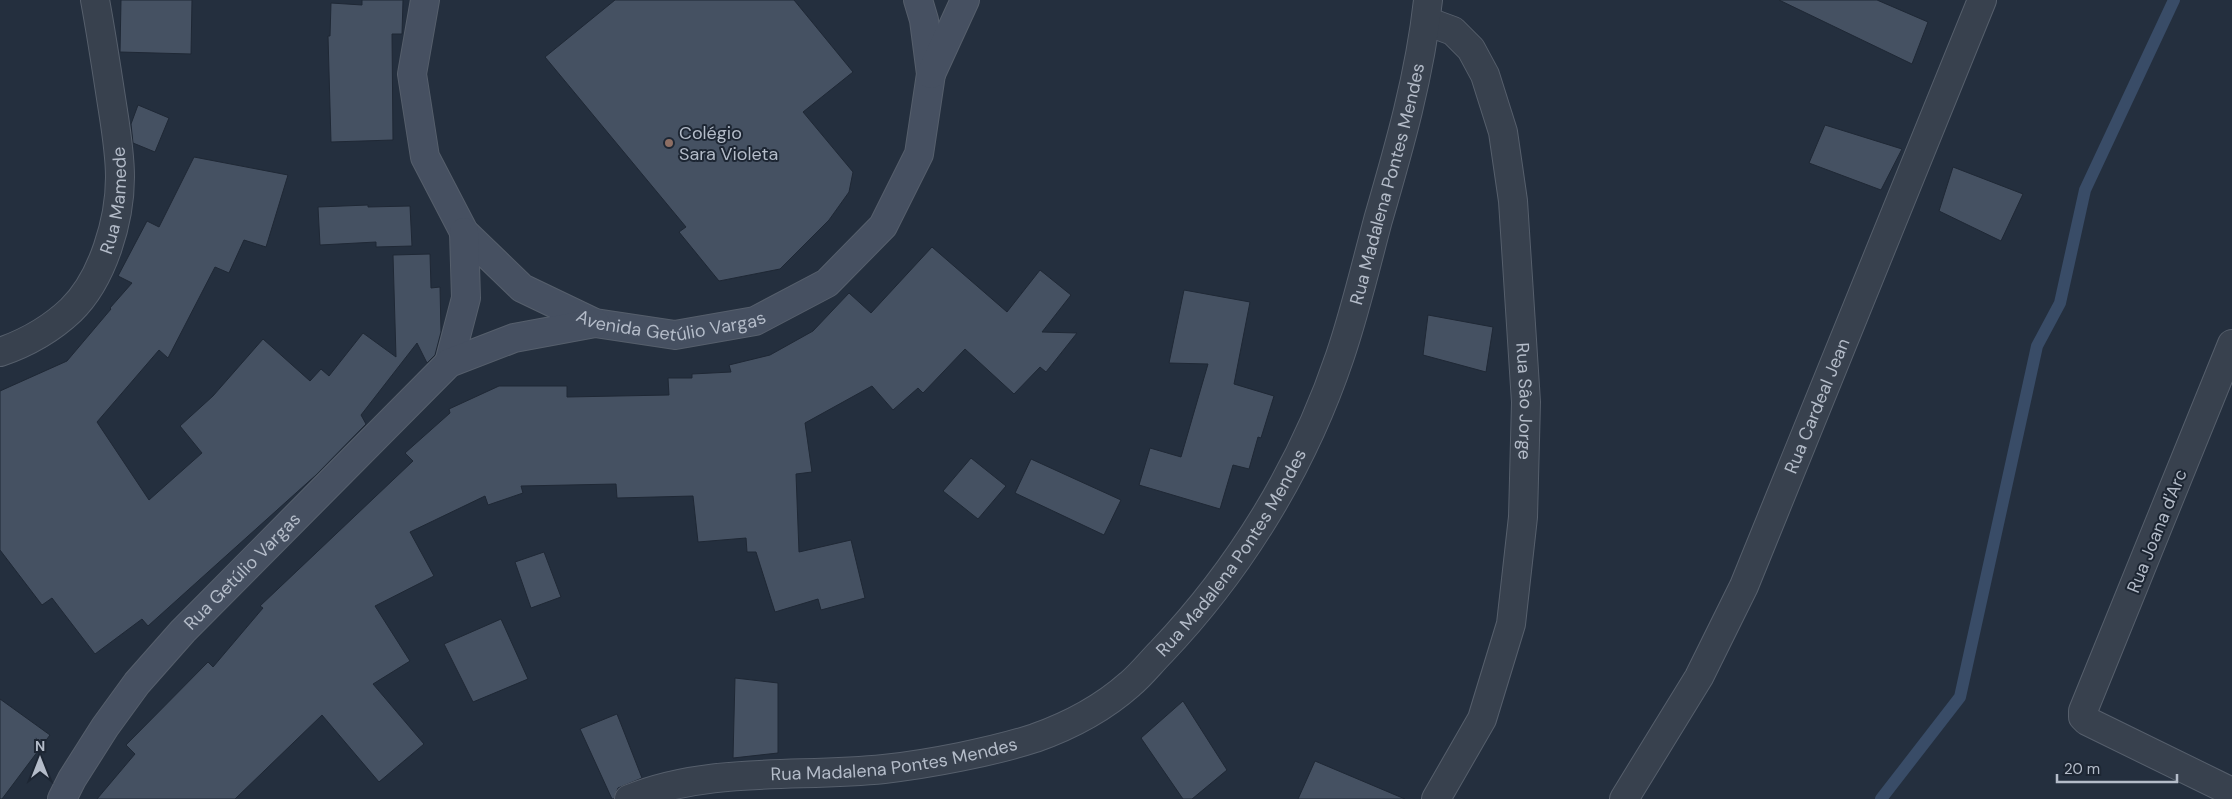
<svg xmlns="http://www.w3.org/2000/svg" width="2232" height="799" viewBox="0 0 2232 799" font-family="'DM Sans',sans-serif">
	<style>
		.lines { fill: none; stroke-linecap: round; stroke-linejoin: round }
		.stream { stroke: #394c67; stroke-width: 12 }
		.building { fill: #455162; stroke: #1f2835 }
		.street-casing { stroke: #565f6c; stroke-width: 30 }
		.secondary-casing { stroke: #565f6c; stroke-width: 30 }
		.street { stroke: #38414e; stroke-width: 28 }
		.secondary { stroke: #465061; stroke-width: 28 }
		.education-dot { fill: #8d6e63; stroke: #1d2633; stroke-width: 2 }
		.labels { text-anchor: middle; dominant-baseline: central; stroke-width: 4; stroke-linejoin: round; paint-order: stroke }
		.poi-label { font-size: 18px; fill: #b4bcc9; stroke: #1d2633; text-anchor: start }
		.street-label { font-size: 18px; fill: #b4bcc9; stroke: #1d2633 }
	</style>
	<rect width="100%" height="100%" fill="#242f3e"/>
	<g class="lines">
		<path class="stream" d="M 1881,799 L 1960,697 L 2037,346 L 2060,303 L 2085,190 L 2174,0"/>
	</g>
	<g class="building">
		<path d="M 121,0 L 192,0 L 191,54 L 120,52 Z"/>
		<path d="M 362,0 L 403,0 L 402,34 L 392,34 L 393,140 L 331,142 L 328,36 L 330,36 L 331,3 L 362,5 Z"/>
		<path d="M 615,0 L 794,0 L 853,72 L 803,112 L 853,172 L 849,192 L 829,220 L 780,269 L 719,281 L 679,232 L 686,227 L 545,57 Z"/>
		<path d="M 1779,0 L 1877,0 L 1928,22 L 1912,64 Z"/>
		<path d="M 138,105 L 169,118 L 155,152 L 133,143 L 131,124 Z"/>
		<path d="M 1825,125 L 1902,149 L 1881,190 L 1809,163 Z"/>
		<path d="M 194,157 L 288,175 L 266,247 L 244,240 L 229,273 L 215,267 L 168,358 L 159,350 L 97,422 L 149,500 L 202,453 L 180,426 L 213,396 L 263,339 L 310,381 L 321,369 L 329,376 L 363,333 L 396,357 L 393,255 L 430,254 L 431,288 L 440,287 L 441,332 L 435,355 L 427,363 L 417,343 L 361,415 L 366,424 L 316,475 L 148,626 L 142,619 L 95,654 L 52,598 L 42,605 L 0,550 L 0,391 L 67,361 L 111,309 L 110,308 L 132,283 L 118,276 L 147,221 L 159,227 Z"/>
		<path d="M 1953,167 L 2023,194 L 2001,241 L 1939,211 Z"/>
		<path d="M 368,205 L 368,207 L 410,206 L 412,246 L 376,247 L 376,242 L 320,245 L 318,207 Z"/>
		<path d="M 932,247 L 1007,312 L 1040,270 L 1071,295 L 1042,332 L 1077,333 L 1046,372 L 1040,367 L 1014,394 L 965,349 L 923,393 L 918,388 L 893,410 L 872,386 L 805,423 L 812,472 L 796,474 L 799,552 L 851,540 L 865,598 L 821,610 L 818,599 L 775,612 L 756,552 L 747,552 L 746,538 L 698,542 L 693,496 L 617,498 L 616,484 L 521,486 L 523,493 L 488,505 L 485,496 L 410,532 L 434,576 L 375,606 L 410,661 L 373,684 L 424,744 L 379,782 L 322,715 L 235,799 L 97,799 L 135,754 L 126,745 L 208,662 L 213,667 L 263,608 L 260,606 L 413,461 L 405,453 L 450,413 L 449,409 L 499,386 L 567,386 L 567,397 L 669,395 L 668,378 L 692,378 L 692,374 L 731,372 L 729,365 L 770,355 L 813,331 L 849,293 L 871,313 Z"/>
		<path d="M 1184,290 L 1250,302 L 1234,384 L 1274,396 L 1261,438 L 1258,437 L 1249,469 L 1233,465 L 1220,509 L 1139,485 L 1150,448 L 1181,457 L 1208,364 L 1169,363 Z"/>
		<path d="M 1428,315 L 1493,327 L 1486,372 L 1423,355 Z"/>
		<path d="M 971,458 L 1006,486 L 978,519 L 943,491 Z"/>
		<path d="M 1031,459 L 1121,500 L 1104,535 L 1015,493 Z"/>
		<path d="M 544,552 L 561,597 L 531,608 L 515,562 Z"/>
		<path d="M 501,619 L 528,679 L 473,702 L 444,644 Z"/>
		<path d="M 735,678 L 778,683 L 778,753 L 733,758 Z"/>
		<path d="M 0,699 L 50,735 L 2,799 L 0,799 Z"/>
		<path d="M 1183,701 L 1227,770 L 1192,799 L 1183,799 L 1141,738 Z"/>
		<path d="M 617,714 L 642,778 L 618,788 L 614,799 L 612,799 L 580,729 Z"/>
		<path d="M 1315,761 L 1405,799 L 1298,799 Z"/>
	</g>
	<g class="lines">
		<defs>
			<g id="street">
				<path id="s1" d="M 1426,21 L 1453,31 L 1471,49 L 1485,75 L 1503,132 L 1513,201 L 1526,402 L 1523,517 L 1511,624 L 1482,719 L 1436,799"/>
				<path d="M 2232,344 L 2083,711 L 2083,717 L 2087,721 L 2232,792"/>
				<path id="s2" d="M 0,352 C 26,343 51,329 71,310 C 103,279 120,220 120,177 C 120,151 115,124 111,98 C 106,65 101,32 95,0"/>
				<path id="s3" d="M 629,799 C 709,766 799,778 884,769 C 929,764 992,752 1035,738 C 1069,726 1103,708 1130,684 C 1141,675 1151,662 1161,652 C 1241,568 1303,466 1340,356 C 1355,312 1366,265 1378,220 C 1399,148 1420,75 1428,0"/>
				<path id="s4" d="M 1624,799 L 1699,677 L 1744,586 L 1982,0"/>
			</g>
			<g id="secondary">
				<path id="s5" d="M 425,0 L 412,74 L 425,157 L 464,232 L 522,288 L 595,323 L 675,335 L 755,321 L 827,283 L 883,226 L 919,154 L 931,74 L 924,20 L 918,0"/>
				<path d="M 931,74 L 965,0"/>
				<path d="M 449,363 L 466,298 L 464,232"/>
				<path id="s6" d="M 62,799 L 72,779 L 105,727 L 137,683 L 183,631 L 449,363 L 514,338 L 595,323"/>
			</g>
		</defs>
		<use href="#street" class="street-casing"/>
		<use href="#secondary" class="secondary-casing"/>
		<use href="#street" class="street"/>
		<use href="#secondary" class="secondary"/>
	</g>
	<circle class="education-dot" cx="669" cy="143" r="5"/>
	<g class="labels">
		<g class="poi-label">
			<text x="679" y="133">Colégio<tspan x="679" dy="21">Sara Violeta</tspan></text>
		</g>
		<g class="street-label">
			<text stroke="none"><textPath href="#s3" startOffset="1094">Rua Madalena Pontes Mendes</textPath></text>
			<text stroke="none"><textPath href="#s2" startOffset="204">Rua Mamede</textPath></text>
			<text stroke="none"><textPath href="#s5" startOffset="482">Avenida Getúlio Vargas</textPath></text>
			<text stroke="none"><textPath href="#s1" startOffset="414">Rua Sâo Jorge</textPath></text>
			<text stroke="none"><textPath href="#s4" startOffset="439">Rua Cardeal Jean</textPath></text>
			<text transform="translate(2157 531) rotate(-68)">Rua Joana d'Arc</text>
			<text stroke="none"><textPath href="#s3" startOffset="689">Rua Madalena Pontes Mendes</textPath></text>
			<text stroke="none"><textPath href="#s6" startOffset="292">Rua Getúlio Vargas</textPath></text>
			<text stroke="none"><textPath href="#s3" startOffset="269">Rua Madalena Pontes Mendes</textPath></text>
		</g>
	</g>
	<g transform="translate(40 759)" stroke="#1d2633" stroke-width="4" paint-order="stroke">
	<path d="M0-4L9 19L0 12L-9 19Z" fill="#b4bcc9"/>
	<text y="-8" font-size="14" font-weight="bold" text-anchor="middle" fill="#b4bcc9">N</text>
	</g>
	<path d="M2057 774v8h120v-8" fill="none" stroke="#b4bcc9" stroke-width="2.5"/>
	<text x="2064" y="774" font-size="15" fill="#b4bcc9" stroke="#1d2633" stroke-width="4" paint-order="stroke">20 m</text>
</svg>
